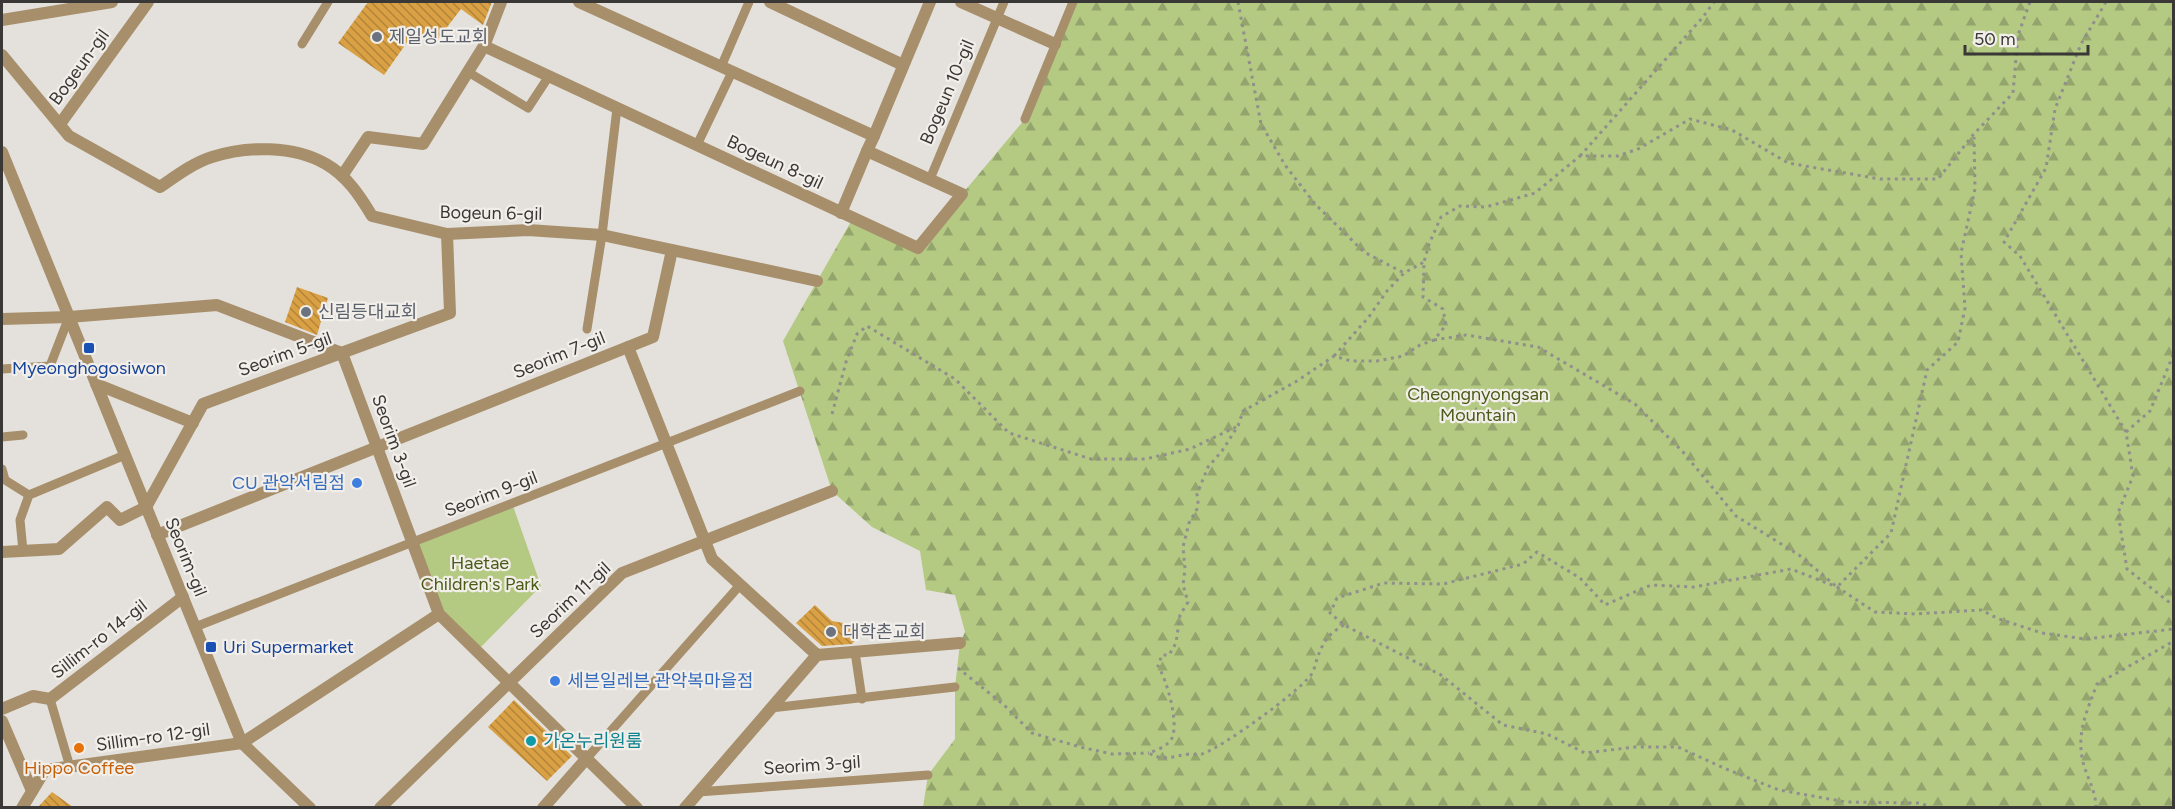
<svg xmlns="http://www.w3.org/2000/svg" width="2175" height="809" viewBox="0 0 2175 809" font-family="Figtree,'Noto Sans KR',sans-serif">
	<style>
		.green { fill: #b4ca83 }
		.forest { fill: url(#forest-firs) }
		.building { fill: url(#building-back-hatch) }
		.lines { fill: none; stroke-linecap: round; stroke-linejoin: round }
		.path { stroke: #918f8b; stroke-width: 3; stroke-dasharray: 3 4.5; stroke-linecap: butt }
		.service { stroke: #a78f6b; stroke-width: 9 }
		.minor { stroke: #a78f6b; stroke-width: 12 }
		.worship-dot { fill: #6b7280; stroke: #f2eee9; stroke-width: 2 }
		.transit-dot { fill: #1a4fb4; stroke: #f2eee9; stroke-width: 2 }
		.shop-dot { fill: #3f7fe0; stroke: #f2eee9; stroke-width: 2 }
		.culture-dot { fill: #0f9aa8; stroke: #f2eee9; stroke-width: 2 }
		.food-dot { fill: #e8710a; stroke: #f2eee9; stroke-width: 2 }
		.labels { text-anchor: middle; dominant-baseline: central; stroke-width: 4.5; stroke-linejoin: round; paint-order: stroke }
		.worship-label { font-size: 18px; fill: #5b616d; stroke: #f2eee9; text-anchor: start }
		.street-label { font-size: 18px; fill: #393836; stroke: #f2eee9 }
		.transit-label { font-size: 18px; fill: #164399; stroke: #f2eee9 }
		.park-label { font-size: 18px; fill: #4a5b17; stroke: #f2eee9 }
		.shop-label { font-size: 18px; fill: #366cbe; stroke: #f2eee9; text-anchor: end }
		.culture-label { font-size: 18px; fill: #0d838f; stroke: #f2eee9; text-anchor: start }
		.food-label { font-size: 18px; fill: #c56008; stroke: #f2eee9 }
	</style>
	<defs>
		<pattern id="forest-firs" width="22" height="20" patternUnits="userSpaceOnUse" patternTransform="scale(1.5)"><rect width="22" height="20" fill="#b4ca83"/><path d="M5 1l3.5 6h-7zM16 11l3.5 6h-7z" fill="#93a56c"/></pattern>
		<pattern id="building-back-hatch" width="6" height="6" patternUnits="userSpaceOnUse" patternTransform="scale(1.5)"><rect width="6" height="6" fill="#daa144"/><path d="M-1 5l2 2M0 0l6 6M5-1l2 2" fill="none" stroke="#b2843a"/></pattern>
	</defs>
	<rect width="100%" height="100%" fill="#e4e1dc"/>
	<path class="green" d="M 512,503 L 541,586 L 477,651 L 439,614 L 413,542 Z"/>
	<path class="forest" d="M 1073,2 L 2173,2 L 2173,807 L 923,807 L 928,775 L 955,739 L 955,687 L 960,643 L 965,632 L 955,595 L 926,590 L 920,551 L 872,527 L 832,491 L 783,341 L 853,218 L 917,248 L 1025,119 Z"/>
	<g class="building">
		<path d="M 368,2 L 492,2 L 483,25 L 461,9 L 434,44 L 415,31 L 384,75 L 338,43 Z"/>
		<path d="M 297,287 L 328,298 L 317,335 L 285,322 Z"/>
		<path d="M 815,605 L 832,621 L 855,625 L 856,639 L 852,644 L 822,646 L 796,623 Z"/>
		<path d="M 514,700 L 572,756 L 547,781 L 488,727 Z"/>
		<path d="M 52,792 L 73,807 L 38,807 Z"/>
	</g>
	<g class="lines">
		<g class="path">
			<path d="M 1238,2 L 1261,124 L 1285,165 L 1315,204 L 1364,252 L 1404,273"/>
			<path d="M 2106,2 L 2081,44 L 2055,109 L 2046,168 L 2004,242 L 2020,256 L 2126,432 L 2133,476 L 2118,513 L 2127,569 L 2174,606"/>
			<path d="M 1580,156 L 1703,17 L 1714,2"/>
			<path d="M 1434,340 L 1466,335 L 1538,347 L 1635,404 L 1683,452 L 1736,516 L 1799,555 L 1837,587 L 1891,533 L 1927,370 L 1958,342 L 1965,308 L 1961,253 L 1975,189 L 1974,137"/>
			<path d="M 1334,356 L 1368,318 L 1387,291 L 1404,273 L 1424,262"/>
			<path d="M 832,414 L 846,362 L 857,334 L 867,326 L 955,379 L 1009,433 L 1091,459 L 1145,459 L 1190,449 L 1236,427"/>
			<path d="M 2126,432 L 2150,411 L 2174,353"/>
			<path d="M 1344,625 C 1328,634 1323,642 1317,659 C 1315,665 1314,672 1310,676 C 1297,693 1223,747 1202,754 C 1198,755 1193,754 1189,754 C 1173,756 1164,762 1149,753 C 1157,750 1168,746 1172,738 C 1179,723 1167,680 1158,666 L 1162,655 L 1169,655 L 1176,643 L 1180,615 L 1188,602 L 1183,585 L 1185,569 L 1183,547 L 1189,523 L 1197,509 L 1198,502 L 1197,494 L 1208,467 L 1222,451 L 1238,426 L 1243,411 L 1297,381 L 1334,356 L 1351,361 L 1377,361 L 1403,356 L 1420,345 L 1434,340 L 1446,325 L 1443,309 L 1423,297 L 1424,262 L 1429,244 L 1441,217 L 1460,206 L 1486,207 L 1535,193 L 1580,156 L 1618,156 L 1638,149 L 1690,119 L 1732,130 L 1788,163 L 1880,179 L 1938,179 L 1973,135 L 2013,93 L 2018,35 L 2030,2"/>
			<path d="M 958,668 L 1004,705 L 1032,733 L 1080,747 L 1112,754 L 1149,753"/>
			<path d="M 1933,808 L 1920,803 L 1846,802 L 1779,790 L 1726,769 L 1678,747 L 1635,747 L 1585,753 L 1547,734 L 1503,725 L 1441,675 L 1344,625 L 1330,613 L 1337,598 L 1384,583 L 1443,584 L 1523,564 L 1537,552 L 1580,578 L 1605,605 L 1651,585 L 1694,587 L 1791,569 L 1837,587 L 1875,612 L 1915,614 L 1981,610 L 1999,619 L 2042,633 L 2085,639 L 2174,629"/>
			<path d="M 2096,808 C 2096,791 2087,778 2083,762 C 2076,733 2087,711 2097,684 L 2174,641"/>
		</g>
		<g class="service">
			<path d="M 302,44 L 328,2"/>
			<path d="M 721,67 L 749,2"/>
			<path d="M 468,72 L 528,108 L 549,76"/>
			<path d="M 1025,119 L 1073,2"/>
			<path d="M 697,145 L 732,72"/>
			<path d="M 930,179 L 1004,2"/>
			<path d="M 587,329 L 602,235 L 617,108"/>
			<path d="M 2,369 L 50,366 L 69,317"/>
			<path d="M 2,437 L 23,435"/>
			<path d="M 2,469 L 5,480 L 29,495"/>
			<path d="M 23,551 L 20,520 L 29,495 L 125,455"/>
			<path d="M 195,627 L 800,391"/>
			<path d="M 855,652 L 862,699"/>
			<path d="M 50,699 L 70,767"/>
			<path d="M 771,708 L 955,687"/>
			<path d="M 587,758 L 740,585"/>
			<path d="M 698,792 L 928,775"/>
		</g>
		<g class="minor">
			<path d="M 501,2 L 484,46 L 918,248 L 962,194 L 867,151 L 874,136 L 579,2"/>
			<path d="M 770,2 L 903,65"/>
			<path d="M 961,2 L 1055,44"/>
			<path d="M 2,20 L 112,2"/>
			<path d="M 2,55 L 69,136 L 160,187 C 176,176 193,163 212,157 C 247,146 293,145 326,164 C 347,176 360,196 372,216 L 447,234 L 528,230 L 602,235 L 817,281"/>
			<path d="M 60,124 L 148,2"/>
			<path d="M 874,136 L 930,2"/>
			<path d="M 2,152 L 242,743 L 310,808"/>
			<path d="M 342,176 L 368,137 L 423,144 L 484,46"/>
			<path d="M 841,213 L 867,151"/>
			<path d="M 2,319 L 69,317 L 217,305 L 342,353 L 439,614 L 637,808"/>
			<path d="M 628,347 L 653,337 L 672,250"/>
			<path d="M 96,384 L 193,423"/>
			<path d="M 157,535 L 628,347 L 712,559 L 817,655 L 960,643"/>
			<path d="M 2,552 L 59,549 L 107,507 L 120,520 L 146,507 L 203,404 L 450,313 L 447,234"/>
			<path d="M 2,709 L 33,696 L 50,699 L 183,597"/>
			<path d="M 2,721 L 32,791"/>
			<path d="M 22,808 L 45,770 L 242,743 L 439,614"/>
			<path d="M 380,808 L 622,573 L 832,491"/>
			<path d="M 543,808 L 587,758"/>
			<path d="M 685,808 L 817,655"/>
		</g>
	</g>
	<g class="worship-dot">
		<circle cx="377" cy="37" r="6"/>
		<circle cx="306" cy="312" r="6"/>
		<circle cx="831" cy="632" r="6"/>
	</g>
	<g class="transit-dot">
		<rect x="83" y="342" width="12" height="12" rx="3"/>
		<rect x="205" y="641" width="12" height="12" rx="3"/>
	</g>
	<g class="shop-dot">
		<circle cx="357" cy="483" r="6"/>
		<circle cx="555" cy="681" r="6"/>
	</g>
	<circle class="culture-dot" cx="531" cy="741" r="6"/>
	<circle class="food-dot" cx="79" cy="748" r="6"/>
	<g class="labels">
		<g class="worship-label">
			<text x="389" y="37">제일성도교회</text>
			<text x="318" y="312">신림등대교회</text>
			<text x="843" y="632">대학촌교회</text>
		</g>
		<g class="street-label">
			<text transform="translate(79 67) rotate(-54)">Bogeun-gil</text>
			<text transform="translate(947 92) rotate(-67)">Bogeun 10-gil</text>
			<text transform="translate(775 162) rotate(25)">Bogeun 8-gil</text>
			<text transform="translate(491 213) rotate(1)">Bogeun 6-gil</text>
			<text transform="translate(285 354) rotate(-20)">Seorim 5-gil</text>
			<text transform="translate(559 355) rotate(-22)">Seorim 7-gil</text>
			<text transform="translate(394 441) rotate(70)">Seorim 3-gil</text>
			<text transform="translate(491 494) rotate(-21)">Seorim 9-gil</text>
			<text transform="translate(186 557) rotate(68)">Seorim-gil</text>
			<text transform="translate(570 600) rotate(-43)">Seorim 11-gil</text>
			<text transform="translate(99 639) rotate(-38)">Sillim-ro 14-gil</text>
			<text transform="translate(153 737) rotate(-8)">Sillim-ro 12-gil</text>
			<text transform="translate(812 765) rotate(-4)">Seorim 3-gil</text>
		</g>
		<g class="transit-label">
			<text x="89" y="368">Myeonghogosiwon</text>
			<text x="223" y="647" text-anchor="start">Uri Supermarket</text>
		</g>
		<g class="park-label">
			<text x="1478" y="394">Cheongnyongsan<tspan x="1478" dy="21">Mountain</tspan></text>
			<text x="480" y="563">Haetae<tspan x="480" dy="21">Children's Park</tspan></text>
		</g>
		<g class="shop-label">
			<text x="345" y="483">CU 관악서림점</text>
			<text x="567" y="681" text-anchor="start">세븐일레븐 관악복마을점</text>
		</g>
		<g class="culture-label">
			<text x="543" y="741">가온누리원룸</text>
		</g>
		<g class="food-label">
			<text x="79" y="768">Hippo Coffee</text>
		</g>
	</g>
	<rect width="2175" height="809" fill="none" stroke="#393836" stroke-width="6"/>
	<path d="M1965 45v9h123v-9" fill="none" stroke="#393836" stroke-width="3"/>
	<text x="1974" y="45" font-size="18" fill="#393836" stroke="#f2eee9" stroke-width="4.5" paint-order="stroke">50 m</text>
</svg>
